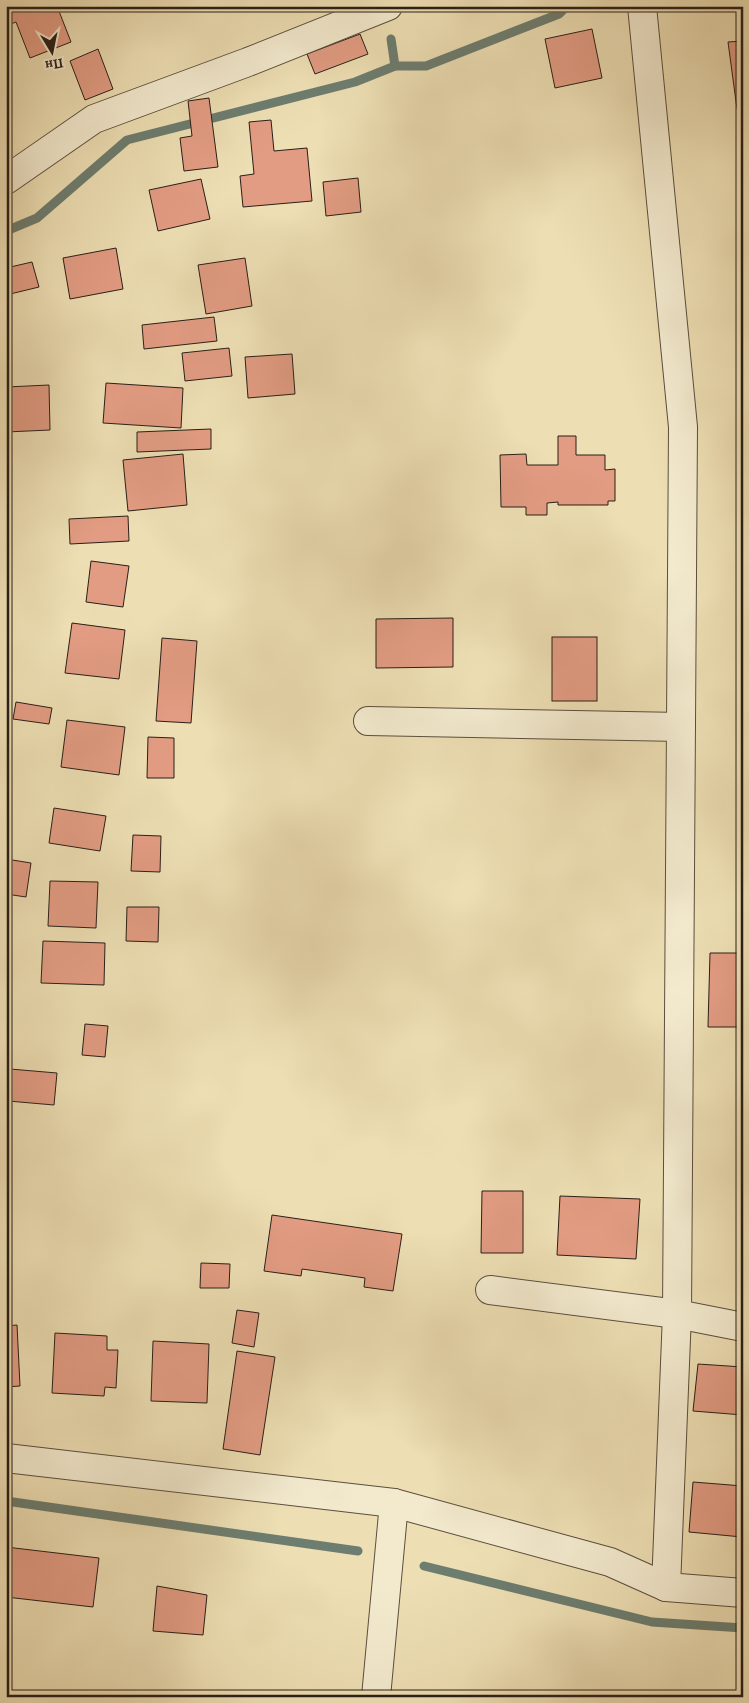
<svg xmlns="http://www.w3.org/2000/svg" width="749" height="1703" viewBox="0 0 749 1703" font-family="Alegreya,serif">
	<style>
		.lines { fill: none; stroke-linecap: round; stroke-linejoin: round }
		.stream { stroke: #6d7d6f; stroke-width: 9 }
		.building { fill: #e29c83; stroke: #2a1f17 }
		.minor-casing { stroke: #5b4f3e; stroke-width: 30 }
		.minor { stroke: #f3eace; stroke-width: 28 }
	</style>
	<rect width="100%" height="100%" fill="#eddeb3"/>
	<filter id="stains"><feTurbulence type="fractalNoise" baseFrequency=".004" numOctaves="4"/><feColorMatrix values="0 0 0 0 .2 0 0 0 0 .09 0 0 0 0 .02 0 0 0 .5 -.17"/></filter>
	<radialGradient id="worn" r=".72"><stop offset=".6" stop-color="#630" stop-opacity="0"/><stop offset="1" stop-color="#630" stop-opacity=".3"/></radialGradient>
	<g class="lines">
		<g class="stream">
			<path d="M 391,39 L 395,66"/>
			<path d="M 6,231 L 37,218 L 127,140 L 355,82 L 395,66 L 426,66 L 559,14 L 567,6"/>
			<path d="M 6,1501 L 358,1551"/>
			<path d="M 424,1566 L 652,1622 L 743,1628"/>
		</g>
	</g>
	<g class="building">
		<path d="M 6,6 L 57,6 L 71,42 L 30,58 L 16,22 L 6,26 Z"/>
		<path d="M 592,29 L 602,78 L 555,88 L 545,39 Z"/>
		<path d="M 360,34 L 368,54 L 315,74 L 307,54 Z"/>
		<path d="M 743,41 L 743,109 L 737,109 L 728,42 Z"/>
		<path d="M 98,49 L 113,89 L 85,100 L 70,61 Z"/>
		<path d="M 209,98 L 218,167 L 184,171 L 180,138 L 192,136 L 188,101 Z"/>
		<path d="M 271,120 L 274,151 L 307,148 L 312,201 L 243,207 L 240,176 L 254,174 L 249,122 Z"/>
		<path d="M 358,178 L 361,212 L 326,216 L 323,182 Z"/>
		<path d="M 201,179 L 210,219 L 158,231 L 149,190 Z"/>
		<path d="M 116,248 L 123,289 L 70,299 L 63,258 Z"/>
		<path d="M 245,258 L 252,306 L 206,314 L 198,265 Z"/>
		<path d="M 32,262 L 39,287 L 6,295 L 6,268 Z"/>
		<path d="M 214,317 L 217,341 L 144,349 L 142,325 Z"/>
		<path d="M 229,348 L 232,376 L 185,381 L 182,353 Z"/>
		<path d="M 292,354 L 295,394 L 248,398 L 245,357 Z"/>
		<path d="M 106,383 L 183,388 L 181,428 L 103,423 Z"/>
		<path d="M 49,385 L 50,430 L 6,432 L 6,387 Z"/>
		<path d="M 211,429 L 211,449 L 137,452 L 137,432 Z"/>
		<path d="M 558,436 L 576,436 L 576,455 L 605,455 L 605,470 L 615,469 L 615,501 L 608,501 L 608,505 L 558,505 L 558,502 L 547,503 L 547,515 L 526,515 L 526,507 L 501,507 L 500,455 L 526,454 L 527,465 L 558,465 Z"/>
		<path d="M 183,454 L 187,505 L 128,511 L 123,460 Z"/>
		<path d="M 128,516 L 129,541 L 70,544 L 69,519 Z"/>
		<path d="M 91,561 L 129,566 L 123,607 L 86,602 Z"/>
		<path d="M 453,618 L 453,667 L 376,668 L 376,619 Z"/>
		<path d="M 72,623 L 125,630 L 119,679 L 65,673 Z"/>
		<rect x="552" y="637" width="45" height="64"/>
		<path d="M 162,638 L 197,641 L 191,723 L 156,721 Z"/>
		<path d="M 16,702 L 52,708 L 49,724 L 13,719 Z"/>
		<path d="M 67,720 L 125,727 L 119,775 L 61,767 Z"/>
		<path d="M 148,737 L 174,738 L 174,778 L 147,778 Z"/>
		<path d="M 54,808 L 106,816 L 100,851 L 49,843 Z"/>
		<path d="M 133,835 L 161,836 L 160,872 L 131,871 Z"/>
		<path d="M 6,859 L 31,863 L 26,897 L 6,894 Z"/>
		<path d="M 50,881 L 98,882 L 96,928 L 48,926 Z"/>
		<path d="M 127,907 L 159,907 L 158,942 L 126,941 Z"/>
		<path d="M 43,941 L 105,943 L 104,985 L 41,983 Z"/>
		<path d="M 710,953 L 743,953 L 743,1027 L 708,1027 Z"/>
		<path d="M 85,1024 L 108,1026 L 105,1057 L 82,1055 Z"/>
		<path d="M 10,1069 L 57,1073 L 54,1105 L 8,1101 Z"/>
		<path d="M 482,1191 L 523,1191 L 523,1253 L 481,1253 Z"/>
		<path d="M 560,1196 L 640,1199 L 636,1259 L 557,1255 Z"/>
		<path d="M 272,1215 L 402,1234 L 393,1291 L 364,1287 L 365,1278 L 302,1269 L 301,1276 L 264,1271 Z"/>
		<path d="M 201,1263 L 230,1264 L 229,1288 L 200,1288 Z"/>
		<path d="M 237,1310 L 259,1313 L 254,1347 L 232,1343 Z"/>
		<path d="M 17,1325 L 20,1386 L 6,1387 L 6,1326 Z"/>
		<path d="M 55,1333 L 107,1336 L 107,1350 L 118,1350 L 116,1388 L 105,1387 L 104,1396 L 52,1393 Z"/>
		<path d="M 153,1341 L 209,1344 L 207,1403 L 151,1401 Z"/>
		<path d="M 237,1351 L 275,1357 L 260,1455 L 223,1449 Z"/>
		<path d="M 698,1364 L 743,1367 L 743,1415 L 693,1411 Z"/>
		<path d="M 693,1482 L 743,1486 L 742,1537 L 689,1532 Z"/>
		<path d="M 6,1547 L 99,1558 L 93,1607 L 6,1597 Z"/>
		<path d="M 157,1586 L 207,1595 L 203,1635 L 153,1631 Z"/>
	</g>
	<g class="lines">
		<defs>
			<g id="minor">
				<path d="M 642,6 L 683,427 L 677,1314 L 666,1587"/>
				<path d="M 6,180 L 94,119 L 248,62 L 388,6"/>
				<path d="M 368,721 L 681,727"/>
				<path d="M 490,1290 L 677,1314 L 743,1327"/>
				<path d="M 6,1458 L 394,1503 L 610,1562 L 666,1587 L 743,1593"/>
				<path d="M 376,1697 L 394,1503"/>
			</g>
		</defs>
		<use href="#minor" class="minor-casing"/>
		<use href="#minor" class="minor"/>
	</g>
	<rect width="749" height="1703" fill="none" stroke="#eddeb3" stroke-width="25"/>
	<rect x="8" y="8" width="734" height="1688" fill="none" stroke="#2a1f17" stroke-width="2.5"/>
	<rect x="12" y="12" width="724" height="1678" fill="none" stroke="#2a1f17"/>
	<g transform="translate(52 52) rotate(170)" stroke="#f3eace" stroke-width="4" paint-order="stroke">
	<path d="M0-4L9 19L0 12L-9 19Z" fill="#2a1f17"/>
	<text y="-8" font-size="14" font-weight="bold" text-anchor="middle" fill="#2a1f17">Пн</text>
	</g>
	<rect width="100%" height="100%" filter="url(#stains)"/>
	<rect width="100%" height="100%" fill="url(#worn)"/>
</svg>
